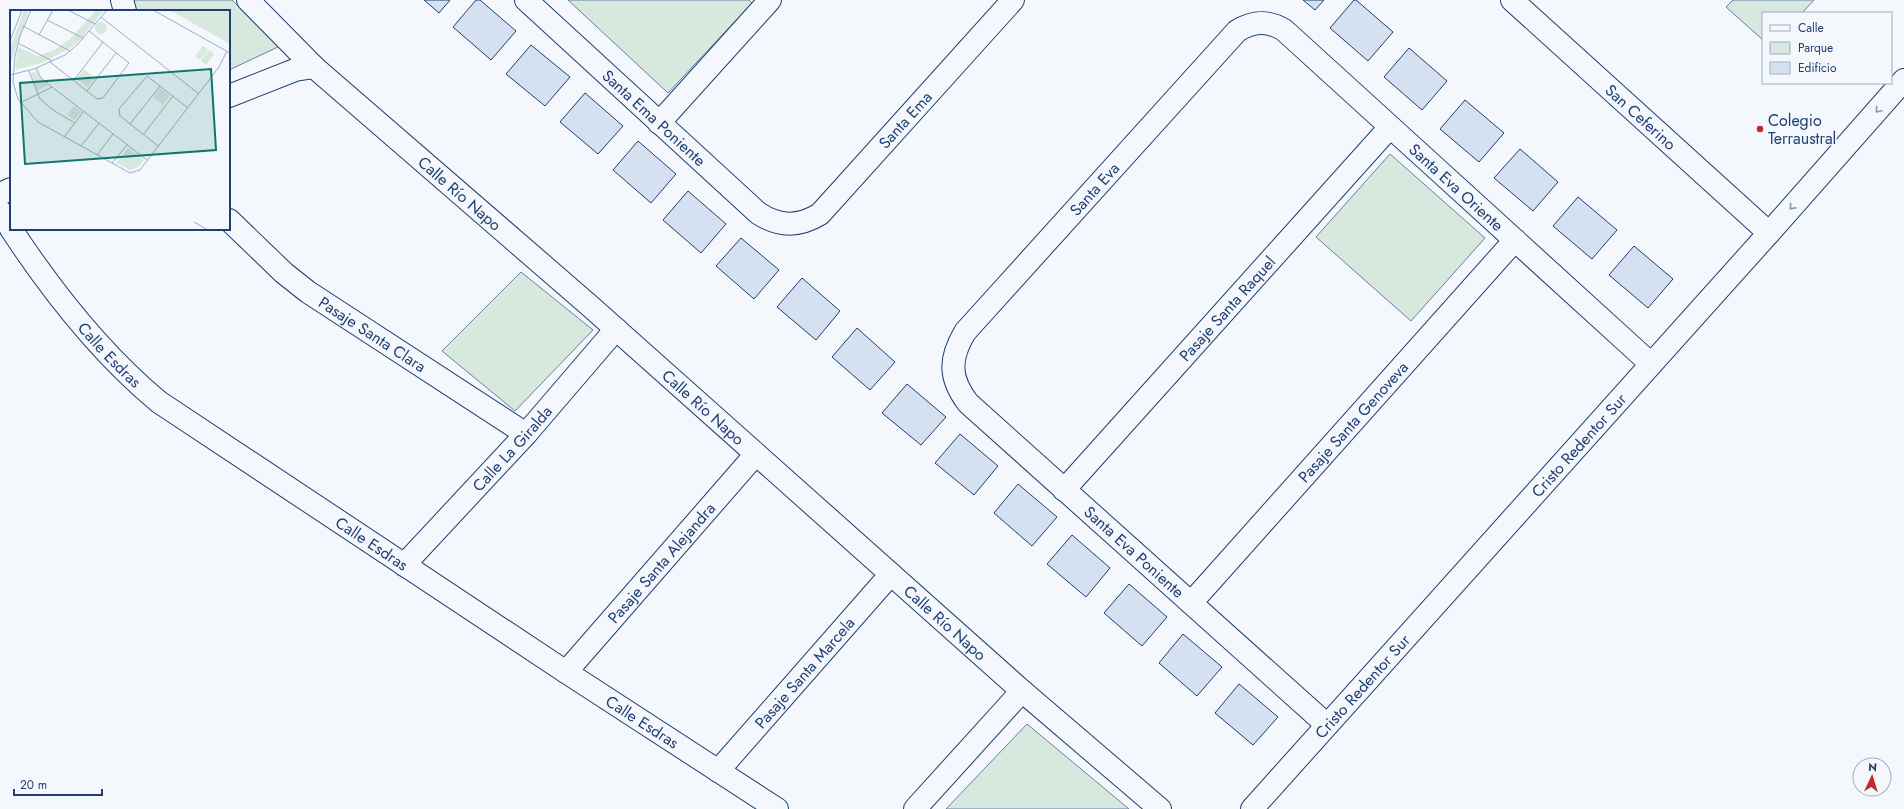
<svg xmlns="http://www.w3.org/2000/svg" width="1904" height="809" viewBox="0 0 1904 809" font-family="Jost,sans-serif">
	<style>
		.green { fill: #d7e8df; stroke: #687fa3 }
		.building { fill: #d5e0f0; stroke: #1d3f73 }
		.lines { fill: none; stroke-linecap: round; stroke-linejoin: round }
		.minor-casing { stroke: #1d3f73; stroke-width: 24 }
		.minor { stroke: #f4f7fb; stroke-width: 22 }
		.oneway { stroke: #889bb7 }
		.poi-dot { fill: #c62828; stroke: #f4f7fb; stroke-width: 1.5 }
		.labels { text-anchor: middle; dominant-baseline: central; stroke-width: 3; stroke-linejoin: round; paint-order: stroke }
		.street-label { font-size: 16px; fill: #1d3f73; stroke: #f4f7fb }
		.poi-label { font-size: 16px; fill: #1d3f73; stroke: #f4f7fb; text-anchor: start }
		.inset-road { fill: none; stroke: #9eadc5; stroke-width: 1 }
		.view { fill: #0f766e; fill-opacity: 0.15; stroke: #0f766e; stroke-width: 2 }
		.inset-edge { fill: none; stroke: #1d3f73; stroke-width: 2 }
	</style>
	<rect width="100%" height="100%" fill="#f4f7fb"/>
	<g class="green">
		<path d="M 132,0 L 232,0 L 280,46 L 229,70 L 229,11 L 135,11 Z"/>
		<path d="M 568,0 L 749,0 L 752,3 L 668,93 Z"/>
		<path d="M 1733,0 L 1814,0 L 1802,13 L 1763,13 L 1763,40 L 1726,7 Z"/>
		<path d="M 1390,154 L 1485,238 L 1411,321 L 1316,237 Z"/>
		<path d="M 521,272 L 593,330 L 515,411 L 442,351 Z"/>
		<path d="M 1027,724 L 1129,809 L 946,809 Z"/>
	</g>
	<g class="building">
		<path d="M 424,0 L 450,0 L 439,13 Z"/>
		<path d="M 476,0 L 480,0 L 516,31 L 491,60 L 453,27 Z"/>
		<path d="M 1303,0 L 1324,0 L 1315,10 Z"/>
		<path d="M 1354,0 L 1356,0 L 1393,32 L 1368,61 L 1330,28 Z"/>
		<path d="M 531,45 L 570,77 L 545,106 L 506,74 Z"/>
		<path d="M 1409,48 L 1447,81 L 1422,110 L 1384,77 Z"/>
		<path d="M 585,93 L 623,126 L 598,154 L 560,122 Z"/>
		<path d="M 1465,100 L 1504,133 L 1479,162 L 1440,129 Z"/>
		<path d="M 638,141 L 676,174 L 651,203 L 613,170 Z"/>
		<path d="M 1520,149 L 1558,182 L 1533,211 L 1494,178 Z"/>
		<path d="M 688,191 L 726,224 L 701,253 L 663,220 Z"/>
		<path d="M 1578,197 L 1617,230 L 1592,259 L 1553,226 Z"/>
		<path d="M 741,238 L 779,270 L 754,299 L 716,266 Z"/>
		<path d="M 1634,246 L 1673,279 L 1648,308 L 1609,275 Z"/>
		<path d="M 802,278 L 840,311 L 816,340 L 777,307 Z"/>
		<path d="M 857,328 L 895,362 L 870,390 L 832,357 Z"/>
		<path d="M 907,384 L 946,417 L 921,445 L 882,413 Z"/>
		<path d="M 960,434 L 998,466 L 974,495 L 935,463 Z"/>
		<path d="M 1018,484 L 1057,517 L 1032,546 L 994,513 Z"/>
		<path d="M 1072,535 L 1110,568 L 1086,597 L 1047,564 Z"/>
		<path d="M 1129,584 L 1167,617 L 1142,646 L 1104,613 Z"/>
		<path d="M 1183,634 L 1222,667 L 1197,696 L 1159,663 Z"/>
		<path d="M 1239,684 L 1278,717 L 1253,745 L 1215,713 Z"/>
	</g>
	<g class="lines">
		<defs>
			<g id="minor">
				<path d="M 122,0 L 125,11"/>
				<path id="s1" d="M 248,0 L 314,67 L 590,306 L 1022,691 L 1160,809"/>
				<path id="s2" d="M 526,0 L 758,213 C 779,227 799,227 820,214 L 1013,0"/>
				<path id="s3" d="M 1512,0 L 1769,233"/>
				<path d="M 229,96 L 295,70 L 314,67"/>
				<path d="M 659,123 L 770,0"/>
				<path d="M 0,194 L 11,189"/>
				<path d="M 0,211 L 11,228"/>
				<path id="s4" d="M 229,220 L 284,273 L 308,292 L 526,434"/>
				<path id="s5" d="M 11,229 C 53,293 100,353 159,402 L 566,672 L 777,809"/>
				<path id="s6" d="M 1064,490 L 1390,127"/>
				<path id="s7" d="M 404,565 L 526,434 L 616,329"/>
				<path id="s8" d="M 1191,603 L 1515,240"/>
				<path id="s9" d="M 566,672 L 756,454"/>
				<path id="s10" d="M 1327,725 L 968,403 C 949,378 949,359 965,332 L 1237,31 C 1253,21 1267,20 1284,30 L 1651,364"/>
				<path id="s11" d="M 718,771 L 891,574"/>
				<path d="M 915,809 L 1022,691"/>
				<path id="s12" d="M 1252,809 L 1769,233 L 1904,80"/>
			</g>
		</defs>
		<use href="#minor" class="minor-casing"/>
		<use href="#minor" class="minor"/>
	</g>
	<defs><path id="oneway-chevron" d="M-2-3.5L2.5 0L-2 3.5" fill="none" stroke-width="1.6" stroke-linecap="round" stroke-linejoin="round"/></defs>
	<g class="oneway">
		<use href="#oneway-chevron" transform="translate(1878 110) rotate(131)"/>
		<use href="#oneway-chevron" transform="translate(1792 207) rotate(131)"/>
	</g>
	<circle class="poi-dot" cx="1760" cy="129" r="4"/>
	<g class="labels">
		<g class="street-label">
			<text stroke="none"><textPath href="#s3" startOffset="174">San Ceferino</textPath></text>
			<text stroke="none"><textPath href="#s2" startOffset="174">Santa Ema Poniente</textPath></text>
			<text stroke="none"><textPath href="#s2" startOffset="508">Santa Ema</textPath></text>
			<text stroke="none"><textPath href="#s10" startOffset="1248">Santa Eva Oriente</textPath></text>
			<text stroke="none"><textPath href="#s10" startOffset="752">Santa Eva</textPath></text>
			<text stroke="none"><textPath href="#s1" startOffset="287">Calle Río Napo</textPath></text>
			<text stroke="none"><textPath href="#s6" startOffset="244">Pasaje Santa Raquel</textPath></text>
			<text stroke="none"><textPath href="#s4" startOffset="184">Pasaje Santa Clara</textPath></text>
			<text stroke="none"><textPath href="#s5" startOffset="160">Calle Esdras</textPath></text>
			<text stroke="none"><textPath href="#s1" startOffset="611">Calle Río Napo</textPath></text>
			<text stroke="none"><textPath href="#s8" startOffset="243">Pasaje Santa Genoveva</textPath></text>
			<text stroke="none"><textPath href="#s12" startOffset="489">Cristo Redentor Sur</textPath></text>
			<text stroke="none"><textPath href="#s7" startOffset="159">Calle La Giralda</textPath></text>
			<text stroke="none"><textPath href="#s5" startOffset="484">Calle Esdras</textPath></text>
			<text transform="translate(1134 552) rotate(42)">Santa Eva Poniente</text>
			<text stroke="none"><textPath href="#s9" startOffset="145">Pasaje Santa Alejandra</textPath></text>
			<text stroke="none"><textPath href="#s1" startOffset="935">Calle Río Napo</textPath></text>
			<text stroke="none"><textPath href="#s11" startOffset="131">Pasaje Santa Marcela</textPath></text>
			<text stroke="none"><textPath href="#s12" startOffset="165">Cristo Redentor Sur</textPath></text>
			<text stroke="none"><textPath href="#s5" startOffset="808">Calle Esdras</textPath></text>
		</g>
		<g class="poi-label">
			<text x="1768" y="120">Colegio<tspan x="1768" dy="18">Terraustral</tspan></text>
		</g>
	</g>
	<g transform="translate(10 10)">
		<rect width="220" height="220" fill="#f4f7fb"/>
		<path d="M 14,0 L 19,0 L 1,52 L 1,35 ZM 86,0 L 94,0 L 71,29 L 60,38 L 34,52 L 5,60 L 8,37 L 27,46 L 44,40 L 60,29 ZM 220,0 L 220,34 L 161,1 L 161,0 ZM85 18a6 6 0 1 1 12 0a6 6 0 1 1-12 0ZM 193,36 L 198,40 L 190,50 L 185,46 ZM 199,40 L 204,44 L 196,55 L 191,51 ZM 74,59 L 85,68 L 77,77 L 67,69 ZM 26,61 L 38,75 L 27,81 L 21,63 ZM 150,78 L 160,86 L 153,95 L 143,87 ZM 64,96 L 72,102 L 64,110 L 57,105 ZM 118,138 L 134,150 L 127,158 L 120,160 L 106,153 Z" fill="#d7e8df"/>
		<path class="inset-road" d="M 21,0 L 10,26 L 5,46 L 3,72 L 8,89 L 28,112 L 120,163 L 130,160 L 209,57 L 217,41M 58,0 L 85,14M 143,0 L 220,43M 91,7 L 189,84M 37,10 L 73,28M 13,16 L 60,41M 29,25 L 43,0M 0,31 L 12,0M 8,33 L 42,51M 40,52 L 87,89 L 93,88 L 119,53 L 79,21M 26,58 L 31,68 L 42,77 L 137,150M 19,61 L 30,89 L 43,100 L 65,113M 0,65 L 24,59 L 55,45 L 68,34 L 97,0M 64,70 L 93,32M 77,81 L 106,43M 10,93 L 42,77M 120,114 L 150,76M 133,125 L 163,86M 54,127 L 74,101M 71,136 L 89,113M 148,136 L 110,106 L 109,99 L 137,66 L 178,98M 87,145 L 103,124M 102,153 L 117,135M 184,212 L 198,220"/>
		<path class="view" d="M 201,59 L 206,140 L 15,154 L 10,73 Z"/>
		<rect width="220" height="220" class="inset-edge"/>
	</g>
	<rect x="1762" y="12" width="130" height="72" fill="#f4f7fb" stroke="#9eadc5"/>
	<rect x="1770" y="25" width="20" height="6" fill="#f4f7fb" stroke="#9eadc5"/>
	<text x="1798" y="32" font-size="12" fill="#1d3f73">Calle</text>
	<rect x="1770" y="42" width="20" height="12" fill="#d7e8df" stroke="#9eadc5"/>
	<text x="1798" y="52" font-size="12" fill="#1d3f73">Parque</text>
	<rect x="1770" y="62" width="20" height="12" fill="#d5e0f0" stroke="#9eadc5"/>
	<text x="1798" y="72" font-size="12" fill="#1d3f73">Edificio</text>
	<g transform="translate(1872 777) rotate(4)"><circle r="19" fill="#f4f7fb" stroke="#9eadc5"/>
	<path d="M0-3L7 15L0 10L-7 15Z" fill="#c62828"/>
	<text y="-6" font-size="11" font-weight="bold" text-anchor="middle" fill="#1d3f73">N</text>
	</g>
	<path d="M14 789v6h88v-6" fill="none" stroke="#1d3f73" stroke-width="2"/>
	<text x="20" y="789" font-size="12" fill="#1d3f73" stroke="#f4f7fb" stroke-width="3" paint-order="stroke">20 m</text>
</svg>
